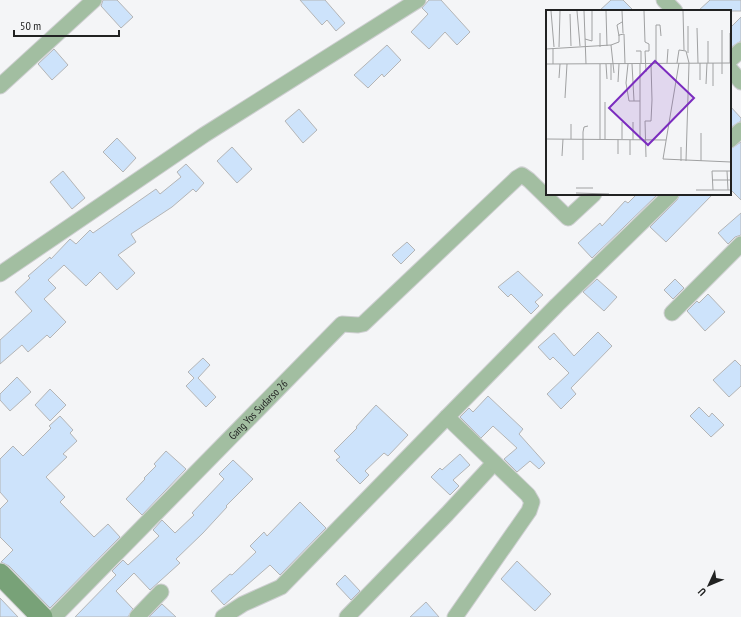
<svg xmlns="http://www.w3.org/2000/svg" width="741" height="617" viewBox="0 0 741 617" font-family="'PT Sans Narrow',sans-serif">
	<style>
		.building { fill: #cde3fb; stroke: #b4b5b6 }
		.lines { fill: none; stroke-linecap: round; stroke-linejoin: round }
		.street-casing { stroke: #cecfd1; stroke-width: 17 }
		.secondary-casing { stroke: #cecfd1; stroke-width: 23 }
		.street { stroke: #a2bea1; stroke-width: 15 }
		.secondary { stroke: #78a278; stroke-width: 21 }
		.labels { text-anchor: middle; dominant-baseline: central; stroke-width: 3; stroke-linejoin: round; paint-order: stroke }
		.street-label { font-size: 11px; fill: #212222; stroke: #f4f5f7 }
		.inset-road { fill: none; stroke: #a0a1a2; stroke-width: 1 }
		.view { fill: #7b2cbf; fill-opacity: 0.15; stroke: #7b2cbf; stroke-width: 2 }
		.inset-edge { fill: none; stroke: #212222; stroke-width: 2 }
	</style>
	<rect width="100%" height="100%" fill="#f4f5f7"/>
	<g class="building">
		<path d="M 103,0 L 117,0 L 133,17 L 121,28 L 101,6 Z"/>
		<path d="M 300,0 L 325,0 L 345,23 L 336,31 L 327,20 L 322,25 Z"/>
		<path d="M 429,0 L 441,0 L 470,32 L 457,45 L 445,32 L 429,49 L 411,32 L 428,14 L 422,8 Z"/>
		<path d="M 611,0 L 623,0 L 634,11 L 599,11 Z"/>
		<path d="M 710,0 L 741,0 L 741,11 L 698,11 Z"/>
		<path d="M 741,17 L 741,41 L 730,48 L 730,28 Z"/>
		<path d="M 387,45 L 401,60 L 384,77 L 382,74 L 368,88 L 354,75 Z"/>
		<path d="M 54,49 L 68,65 L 52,80 L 38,64 Z"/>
		<path d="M 730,106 L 741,118 L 741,121 L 730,128 Z"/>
		<path d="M 299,109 L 317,130 L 303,143 L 285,121 Z"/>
		<path d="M 117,138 L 136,158 L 123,172 L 103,152 Z"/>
		<path d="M 741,142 L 741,200 L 730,189 L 730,149 Z"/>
		<path d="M 232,147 L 252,169 L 237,183 L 217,161 Z"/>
		<path d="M 186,164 L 204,183 L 196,192 L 193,189 L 172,207 L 131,234 L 136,242 L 118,255 L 135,273 L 117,290 L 100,272 L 86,286 L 64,265 L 48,280 L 56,288 L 44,299 L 66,322 L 50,338 L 47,335 L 28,352 L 22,345 L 0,364 L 0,340 L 32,311 L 15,292 L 30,278 L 28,276 L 50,257 L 51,259 L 70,239 L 76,244 L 90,230 L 93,233 L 156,189 L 160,194 L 181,177 L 177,172 Z"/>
		<path d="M 63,171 L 85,198 L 72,209 L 50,182 Z"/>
		<path d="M 637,194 L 658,194 L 592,258 L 578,243 L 600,223 L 602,226 L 625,201 L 628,203 Z"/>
		<path d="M 680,194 L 713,194 L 666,242 L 650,227 L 677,200 Z"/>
		<path d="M 741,213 L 741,235 L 735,237 L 728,244 L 718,233 Z"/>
		<path d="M 407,242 L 415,250 L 401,264 L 392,255 Z"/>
		<path d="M 518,271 L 543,295 L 535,302 L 539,306 L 531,314 L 511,294 L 508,297 L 498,287 Z"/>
		<path d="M 597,279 L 617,297 L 604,311 L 583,292 Z"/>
		<path d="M 675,279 L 684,288 L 673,299 L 664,290 Z"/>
		<path d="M 708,294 L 725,312 L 705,331 L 687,311 L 697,301 L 699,303 Z"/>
		<path d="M 598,332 L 612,346 L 571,388 L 576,394 L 561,409 L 547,394 L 569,373 L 553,357 L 550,360 L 538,347 L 554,333 L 574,356 Z"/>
		<path d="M 203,358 L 210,365 L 198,378 L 216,397 L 206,407 L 186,386 L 194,378 L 188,372 Z"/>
		<path d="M 735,360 L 741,366 L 741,386 L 729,397 L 713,380 Z"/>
		<path d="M 17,377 L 31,392 L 10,411 L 0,400 L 0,394 Z"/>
		<path d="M 50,389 L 66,405 L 50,421 L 35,405 Z"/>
		<path d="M 488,396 L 523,429 L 519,434 L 545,463 L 539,469 L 530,461 L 517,472 L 504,459 L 517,448 L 493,426 L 481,438 L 460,417 L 469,408 L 473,412 Z"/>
		<path d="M 376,405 L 408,435 L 388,456 L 384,453 L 365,471 L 369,475 L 360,484 L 336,460 L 340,457 L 334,451 L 357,428 L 356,427 Z"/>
		<path d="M 699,407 L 709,417 L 712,413 L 724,425 L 711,437 L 690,416 Z"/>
		<path d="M 60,416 L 73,430 L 70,433 L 77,441 L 63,454 L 67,457 L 46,477 L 65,497 L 60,502 L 94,537 L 108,524 L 120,537 L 50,608 L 9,566 L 1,562 L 13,550 L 0,537 L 0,509 L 8,501 L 0,492 L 0,459 L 13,446 L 23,456 L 51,428 L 49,426 Z"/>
		<path d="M 166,451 L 186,469 L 142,515 L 126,499 L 145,479 L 144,478 L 156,466 L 154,464 Z"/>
		<path d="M 460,454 L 470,465 L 453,480 L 459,486 L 450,495 L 431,477 L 440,468 L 442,470 Z"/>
		<path d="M 233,460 L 253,479 L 226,506 L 227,507 L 203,533 L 176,559 L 180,563 L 150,590 L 134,573 L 116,591 L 133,609 L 128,617 L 75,617 L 116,575 L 112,571 L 123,560 L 128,565 L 159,536 L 153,530 L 162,520 L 175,533 L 194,515 L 192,513 L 224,479 L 219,474 Z"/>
		<path d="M 300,502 L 326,528 L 280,575 L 270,565 L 224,605 L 211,591 L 230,574 L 232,575 L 256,552 L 250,546 L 264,532 L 267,536 Z"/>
		<path d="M 517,561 L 551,594 L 535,611 L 501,579 Z"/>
		<path d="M 345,575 L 360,591 L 351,600 L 336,584 Z"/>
		<path d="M 0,598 L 18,617 L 0,617 Z"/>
		<path d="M 426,602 L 439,617 L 410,617 Z"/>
		<path d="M 162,604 L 176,617 L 149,617 Z"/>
	</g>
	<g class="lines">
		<defs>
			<g id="street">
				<path d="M 664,0 L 675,11"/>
				<path d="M 730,60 L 741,50"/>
				<path d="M 730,69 L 741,82"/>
				<path d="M 0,86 L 94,0"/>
				<path d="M 730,140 L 741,130"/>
				<path d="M 0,274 L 204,135 L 418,0"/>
				<path d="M 672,313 L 741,244"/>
				<path id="s1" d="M 54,617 L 342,324 L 358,325 L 363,324 L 517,178 L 522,175 L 529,180 L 568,218 L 594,194"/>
				<path d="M 137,617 L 161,592"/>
				<path d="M 223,617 L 243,604 L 281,587 L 447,417"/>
				<path d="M 347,617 L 447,514 L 494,463"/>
				<path d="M 455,617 L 529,511 L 532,502 L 528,495 L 447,417 L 557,305 L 671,194"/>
			</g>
			<path id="secondary" d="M 0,574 L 42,617"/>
		</defs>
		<use href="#street" class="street-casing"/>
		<use href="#secondary" class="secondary-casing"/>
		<use href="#street" class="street"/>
		<use href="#secondary" class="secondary"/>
	</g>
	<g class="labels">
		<g class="street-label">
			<text stroke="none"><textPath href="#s1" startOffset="291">Gang Yos Sudarso 26</textPath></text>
		</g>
	</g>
	<g transform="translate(546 10)">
		<rect width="185" height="185" fill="#f4f5f7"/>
		<path class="inset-road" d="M 5,1 L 8,37M 31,1 L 34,36M 38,1 L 40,54M 60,1 L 61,36M 76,1 L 77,23M 98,1 L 99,32 L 103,34 L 103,41 L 99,41 L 100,62M 137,1 L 138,40M 24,4 L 25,36M 151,18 L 152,53M 54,23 L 54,37M 184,23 L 184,53M 73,26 L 71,15 L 76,12M 39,29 L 46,31 L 46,1M 162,31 L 162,53M 65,35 L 73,32 L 73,25 L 78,24 L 79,54M 13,37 L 14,1M 7,38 L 7,54M 0,39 L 65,35 L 68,63M 90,41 L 95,41 L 95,53M 142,43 L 142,16M 110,53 L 110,15 L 114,15 L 115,26M 121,53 L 122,39M 131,53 L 133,40 L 140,41 L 143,53 L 140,151M 133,53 L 117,149 L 185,152M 154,53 L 154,70M 0,54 L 185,53M 60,54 L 61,69M 65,54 L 65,70M 82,54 L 80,73 L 83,91 L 94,91 L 94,130M 86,54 L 88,91M 176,64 L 176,20M 13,68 L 14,54M 72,72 L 73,54M 160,74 L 161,53M 167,76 L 167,53M 19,88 L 21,54M 94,91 L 94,54M 59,92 L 59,130M 76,112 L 76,129M 87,112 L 87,130M 155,123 L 155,151M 0,129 L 120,130M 25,129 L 25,114M 72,129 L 72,144M 54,130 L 54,54M 135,137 L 135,151M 84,145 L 84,130M 16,146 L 17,129M 100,147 L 99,111 L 105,111 L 106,90 L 105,54M 37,150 L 37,122 L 38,117 L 42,116M 181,161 L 182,180M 166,170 L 185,170M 30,178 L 47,178M 150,180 L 185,180M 167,180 L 166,161 L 185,161M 30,183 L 63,184"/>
		<path class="view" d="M 109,51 L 148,88 L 102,135 L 63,98 Z"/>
		<rect width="185" height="185" class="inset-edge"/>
	</g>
	<g transform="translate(709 585) rotate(226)" stroke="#f4f5f7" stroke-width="3" paint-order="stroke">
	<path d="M0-3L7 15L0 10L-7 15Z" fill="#212222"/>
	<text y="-6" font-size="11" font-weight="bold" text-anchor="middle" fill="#212222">U</text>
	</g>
	<path d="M14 30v6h105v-6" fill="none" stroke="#212222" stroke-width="2"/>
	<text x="20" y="30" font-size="12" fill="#212222" stroke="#f4f5f7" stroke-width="3" paint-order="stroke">50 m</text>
</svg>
